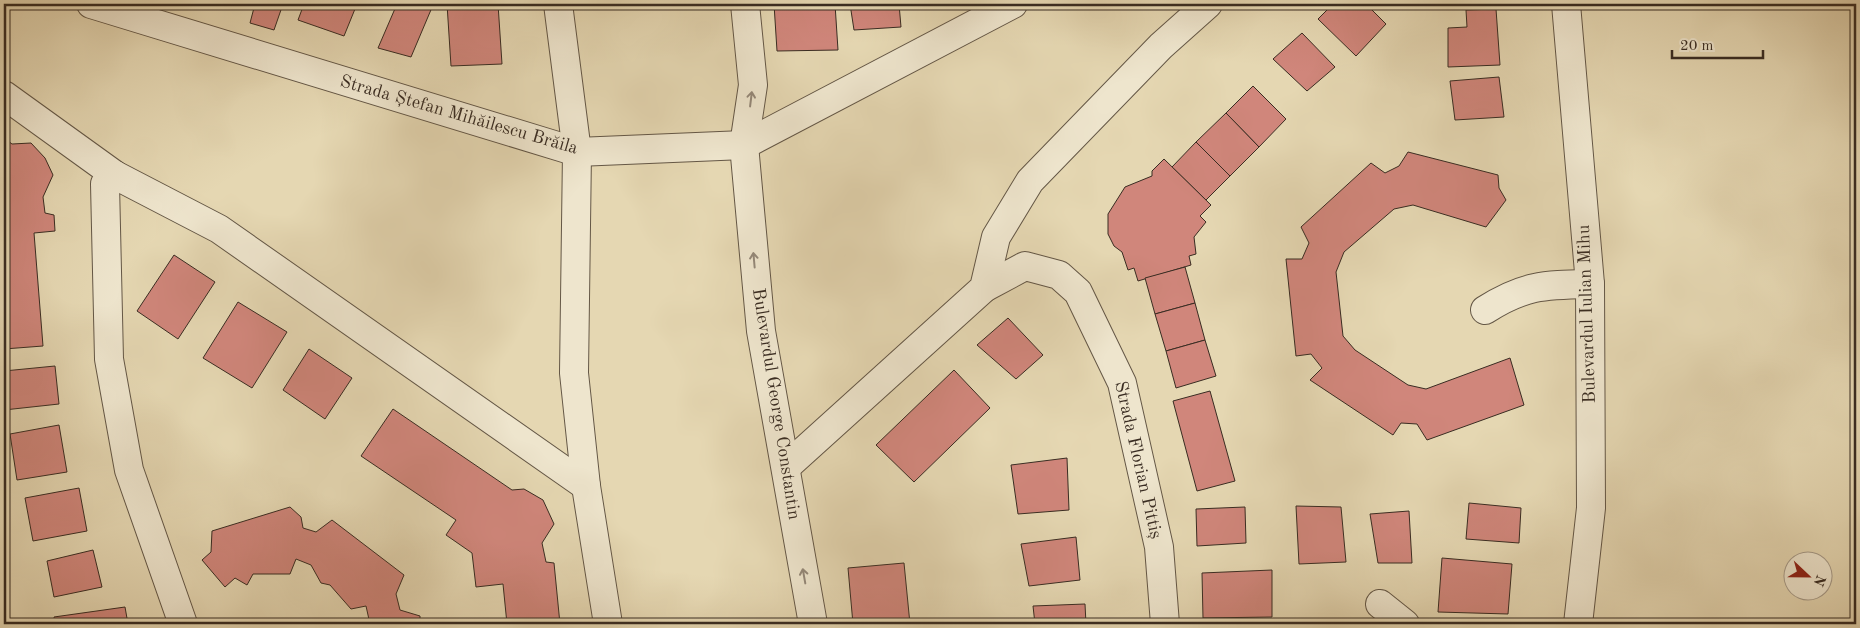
<svg xmlns="http://www.w3.org/2000/svg" width="1860" height="628" viewBox="0 0 1860 628" font-family="'Old Standard TT',serif">
	<style>
		.building { fill: #d0867b; stroke: #392c22 }
		.lines { fill: none; stroke-linecap: round; stroke-linejoin: round }
		.minor-casing { stroke: #645746; stroke-width: 30 }
		.minor { stroke: #eee5cd; stroke-width: 28 }
		.oneway { stroke: #948878 }
		.labels { text-anchor: middle; dominant-baseline: central; stroke-width: 4; stroke-linejoin: round; paint-order: stroke }
		.street-label { font-size: 18px; fill: #392c22; stroke: #eee5cd }
	</style>
	<rect width="100%" height="100%" fill="#e5d7b2"/>
	<filter id="stains"><feTurbulence type="fractalNoise" baseFrequency=".004" numOctaves="4"/><feColorMatrix values="0 0 0 0 .2 0 0 0 0 .09 0 0 0 0 .02 0 0 0 .5 -.17"/></filter>
	<radialGradient id="worn" r=".72"><stop offset=".6" stop-color="#630" stop-opacity="0"/><stop offset="1" stop-color="#630" stop-opacity=".3"/></radialGradient>
	<g class="building">
		<path d="M 255,4 L 283,4 L 274,30 L 250,23 Z"/>
		<path d="M 304,4 L 357,4 L 344,36 L 298,20 Z"/>
		<path d="M 397,4 L 433,5 L 411,57 L 378,48 Z"/>
		<path d="M 447,4 L 498,4 L 502,64 L 451,66 Z"/>
		<path d="M 774,4 L 835,4 L 838,50 L 777,51 Z"/>
		<path d="M 850,4 L 899,4 L 901,27 L 854,30 Z"/>
		<path d="M 1333,4 L 1366,4 L 1386,24 L 1356,56 L 1318,19 Z"/>
		<path d="M 1496,9 L 1500,65 L 1448,67 L 1448,28 L 1467,27 L 1466,10 Z"/>
		<path d="M 1302,33 L 1335,67 L 1307,91 L 1273,59 Z"/>
		<path d="M 1499,77 L 1504,117 L 1455,120 L 1450,81 Z"/>
		<path d="M 1253,86 L 1286,119 L 1259,147 L 1226,113 Z"/>
		<path d="M 1226,113 L 1259,147 L 1230,176 L 1196,142 Z"/>
		<path d="M 4,138 L 12,144 L 31,143 L 45,158 L 53,175 L 43,197 L 45,213 L 54,215 L 55,231 L 34,233 L 43,346 L 4,349 Z"/>
		<path d="M 1196,142 L 1230,176 L 1206,200 L 1172,167 Z"/>
		<path d="M 1408,152 L 1498,175 L 1499,188 L 1506,200 L 1486,227 L 1413,205 L 1394,209 L 1344,252 L 1336,272 L 1343,336 L 1355,350 L 1408,385 L 1426,389 L 1510,358 L 1524,405 L 1427,440 L 1417,424 L 1401,423 L 1393,435 L 1310,380 L 1322,368 L 1311,354 L 1296,356 L 1286,259 L 1302,259 L 1309,243 L 1301,227 L 1371,163 L 1385,173 L 1399,166 Z"/>
		<path d="M 1164,159 L 1211,205 L 1200,216 L 1206,222 L 1194,237 L 1196,254 L 1189,256 L 1191,265 L 1138,281 L 1134,268 L 1128,270 L 1122,252 L 1114,246 L 1108,234 L 1108,214 L 1125,187 L 1152,176 L 1152,171 Z"/>
		<path d="M 174,255 L 215,282 L 178,339 L 137,311 Z"/>
		<path d="M 1185,267 L 1195,303 L 1155,314 L 1145,278 Z"/>
		<path d="M 238,302 L 287,332 L 252,388 L 203,358 Z"/>
		<path d="M 1195,303 L 1205,340 L 1166,351 L 1155,314 Z"/>
		<path d="M 1008,318 L 1043,355 L 1016,379 L 977,345 Z"/>
		<path d="M 1205,340 L 1216,376 L 1176,388 L 1166,351 Z"/>
		<path d="M 309,349 L 352,378 L 325,419 L 283,390 Z"/>
		<path d="M 55,366 L 59,404 L 4,410 L 4,371 Z"/>
		<path d="M 954,370 L 990,408 L 914,482 L 876,445 Z"/>
		<path d="M 1210,391 L 1235,481 L 1197,491 L 1173,401 Z"/>
		<path d="M 393,409 L 512,490 L 524,489 L 543,500 L 554,524 L 542,543 L 546,562 L 554,563 L 560,624 L 507,624 L 503,584 L 476,587 L 472,553 L 446,535 L 456,520 L 361,456 Z"/>
		<path d="M 59,425 L 67,472 L 17,480 L 10,434 Z"/>
		<path d="M 1067,458 L 1069,510 L 1018,514 L 1011,465 Z"/>
		<path d="M 79,488 L 87,531 L 33,541 L 25,498 Z"/>
		<path d="M 1469,503 L 1521,508 L 1519,543 L 1466,539 Z"/>
		<path d="M 1296,506 L 1341,507 L 1346,562 L 1299,564 Z"/>
		<path d="M 290,507 L 301,517 L 303,528 L 316,532 L 332,520 L 404,575 L 396,594 L 400,610 L 420,616 L 420,624 L 370,624 L 366,606 L 351,609 L 330,585 L 321,583 L 311,565 L 296,559 L 290,574 L 253,574 L 247,585 L 235,578 L 225,587 L 202,560 L 211,552 L 212,531 Z"/>
		<path d="M 1245,507 L 1246,543 L 1197,546 L 1196,509 Z"/>
		<path d="M 1409,511 L 1412,563 L 1378,563 L 1370,514 Z"/>
		<path d="M 1076,537 L 1080,580 L 1029,586 L 1021,544 Z"/>
		<path d="M 93,550 L 102,587 L 54,597 L 47,561 Z"/>
		<path d="M 1442,558 L 1512,564 L 1508,614 L 1438,612 Z"/>
		<path d="M 904,563 L 910,624 L 853,624 L 848,568 Z"/>
		<path d="M 1272,570 L 1272,617 L 1203,618 L 1202,573 Z"/>
		<path d="M 1085,604 L 1086,624 L 1035,624 L 1033,606 Z"/>
		<path d="M 125,607 L 128,624 L 55,624 L 54,617 Z"/>
	</g>
	<g class="lines">
		<defs>
			<g id="minor">
				<path d="M 91,4 L 577,152 L 744,145 L 1013,4"/>
				<path d="M 558,4 L 577,152 L 574,373 L 586,486 L 608,624"/>
				<path d="M 745,4 L 753,85 L 744,145 L 761,331 L 813,624"/>
				<path d="M 1566,4 L 1590,284 L 1591,508 L 1578,624"/>
				<path d="M 4,95 L 115,175 L 219,229 L 586,486"/>
				<path d="M 115,175 L 105,184 L 109,359 L 129,470 L 183,624"/>
				<path d="M 984,288 L 1025,266 L 1059,275 L 1078,292 L 1122,383 L 1159,547 L 1165,624"/>
				<path d="M 1485,310 C 1524,285 1544,285 1590,284"/>
				<path d="M 786,467 L 984,288 L 996,237 L 1030,181 L 1161,46 L 1208,4"/>
				<path d="M 1380,604 L 1405,624"/>
			</g>
		</defs>
		<use href="#minor" class="minor-casing"/>
		<use href="#minor" class="minor"/>
	</g>
	<defs><path id="oneway-shaft" d="M-6 0H5M1.5-3L5.5 0L1.5 3" fill="none" stroke-width="1.6" stroke-linecap="round" stroke-linejoin="round" transform="scale(1.25)"/></defs>
	<g class="oneway">
		<use href="#oneway-shaft" transform="translate(751 99) rotate(-83)"/>
		<use href="#oneway-shaft" transform="translate(754 260) rotate(-95)"/>
		<use href="#oneway-shaft" transform="translate(804 576) rotate(-100)"/>
	</g>
	<g class="labels">
		<g class="street-label">
			<text transform="translate(459 115) rotate(16)">Strada Ștefan Mihăilescu Brăila</text>
			<text transform="translate(1587 314) rotate(-92)">Bulevardul Iulian Mihu</text>
			<text transform="translate(776 404) rotate(81)">Bulevardul George Constantin</text>
			<text transform="translate(1138 460) rotate(77)">Strada Florian Pittiș</text>
		</g>
	</g>
	<rect width="1860" height="628" fill="none" stroke="#e5d7b2" stroke-width="20"/>
	<rect x="5" y="5" width="1850" height="618" fill="none" stroke="#392c22" stroke-width="2.5"/>
	<rect x="10" y="10" width="1840" height="608" fill="none" stroke="#392c22"/>
	<g transform="translate(1808 576) rotate(112)"><circle r="24" fill="#eee5cd" stroke="#a69b89"/>
	<path d="M0-4L9 19L0 12L-9 19Z" fill="#8f2418"/>
	<text y="-8" font-size="14" font-weight="bold" text-anchor="middle" fill="#392c22">N</text>
	</g>
	<path d="M1672 50v8h91v-8" fill="none" stroke="#392c22" stroke-width="2.5"/>
	<text x="1680" y="50" font-size="15" fill="#392c22" stroke="#eee5cd" stroke-width="4" paint-order="stroke">20 m</text>
	<rect width="100%" height="100%" filter="url(#stains)"/>
	<rect width="100%" height="100%" fill="url(#worn)"/>
</svg>
